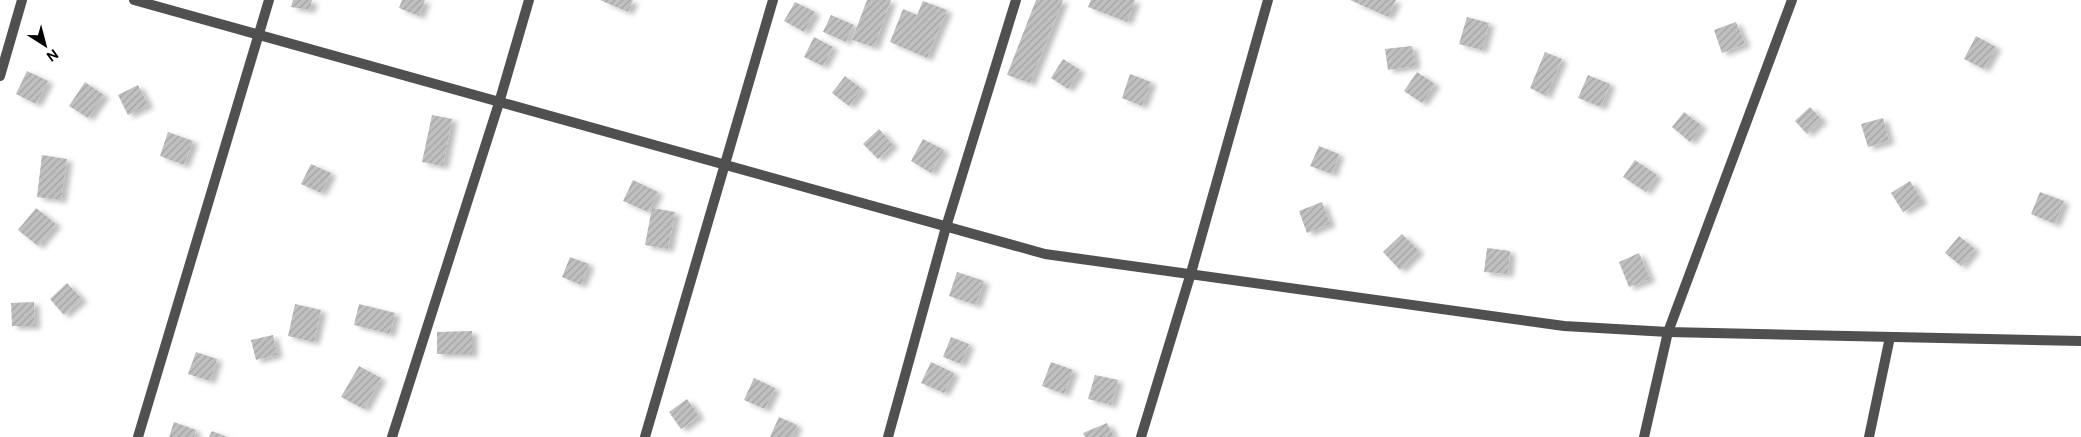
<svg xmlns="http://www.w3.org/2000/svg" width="2081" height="437" viewBox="0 0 2081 437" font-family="'DM Sans',sans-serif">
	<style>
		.building { fill: url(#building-hatch); filter: url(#shadow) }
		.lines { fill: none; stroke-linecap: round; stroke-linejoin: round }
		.street { stroke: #505050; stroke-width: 10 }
	</style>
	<defs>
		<pattern id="building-hatch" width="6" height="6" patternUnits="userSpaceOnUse" patternTransform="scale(1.25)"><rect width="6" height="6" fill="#c0c0c0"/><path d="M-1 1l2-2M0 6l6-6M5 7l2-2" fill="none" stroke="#a3a3a3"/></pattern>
		<filter id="shadow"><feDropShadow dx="5.5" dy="3" stdDeviation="2.5" flood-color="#0004"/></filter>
	</defs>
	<rect width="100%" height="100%" fill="#fff"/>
	<g class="building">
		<path d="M 293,0 L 312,0 L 310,10 L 291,7 Z"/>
		<path d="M 402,0 L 425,0 L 419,16 L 399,8 Z"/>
		<path d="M 600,0 L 633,0 L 628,12 Z"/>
		<path d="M 867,0 L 891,0 L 874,47 L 852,40 Z"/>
		<path d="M 1036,0 L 1063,0 L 1030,83 L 1007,75 Z"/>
		<path d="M 1091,0 L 1135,0 L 1127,22 L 1088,7 Z"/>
		<path d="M 1350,0 L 1396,0 L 1388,17 Z"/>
		<path d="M 923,1 L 947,10 L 927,58 L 890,42 L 903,9 L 917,15 Z"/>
		<path d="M 795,2 L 815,12 L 804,32 L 784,21 Z"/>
		<path d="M 831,15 L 854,25 L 846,42 L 823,32 Z"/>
		<path d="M 1467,17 L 1489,23 L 1482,50 L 1459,44 Z"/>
		<path d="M 1736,22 L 1745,44 L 1722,53 L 1714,30 Z"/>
		<path d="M 1976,36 L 1996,47 L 1984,69 L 1964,59 Z"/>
		<path d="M 814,37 L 833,47 L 823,66 L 804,57 Z"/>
		<path d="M 1412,46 L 1415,66 L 1388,70 L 1385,49 Z"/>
		<path d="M 1545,52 L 1562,59 L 1546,96 L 1530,88 Z"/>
		<path d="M 1063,59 L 1080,70 L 1068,89 L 1051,78 Z"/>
		<path d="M 27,71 L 48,81 L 36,104 L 16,94 Z"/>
		<path d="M 1417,72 L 1435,84 L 1422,103 L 1404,91 Z"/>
		<path d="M 1130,74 L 1151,82 L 1142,106 L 1122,98 Z"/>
		<path d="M 1588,75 L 1610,84 L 1601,107 L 1578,98 Z"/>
		<path d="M 845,76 L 862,89 L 849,106 L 832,93 Z"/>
		<path d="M 85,82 L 104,95 L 88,118 L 69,106 Z"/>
		<path d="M 138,85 L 148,105 L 128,115 L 118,95 Z"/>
		<path d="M 1810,107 L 1822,120 L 1807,134 L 1795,121 Z"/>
		<path d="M 1684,112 L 1702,126 L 1690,142 L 1672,127 Z"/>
		<path d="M 432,115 L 452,119 L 443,166 L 422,162 Z"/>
		<path d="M 1883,118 L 1889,141 L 1868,147 L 1861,124 Z"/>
		<path d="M 879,129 L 893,145 L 878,159 L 863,144 Z"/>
		<path d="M 168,132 L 193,141 L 184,165 L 160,156 Z"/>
		<path d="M 923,139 L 944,150 L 931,173 L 911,161 Z"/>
		<path d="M 1319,146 L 1339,154 L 1332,174 L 1310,166 Z"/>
		<path d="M 42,155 L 67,159 L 61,200 L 37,197 Z"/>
		<path d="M 1635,160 L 1657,175 L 1646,192 L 1623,177 Z"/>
		<path d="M 311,164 L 331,173 L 321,193 L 301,184 Z"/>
		<path d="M 633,180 L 658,192 L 648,212 L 623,201 Z"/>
		<path d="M 1910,181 L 1922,201 L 1903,212 L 1891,193 Z"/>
		<path d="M 2040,192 L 2064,201 L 2055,224 L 2031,214 Z"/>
		<path d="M 1322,202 L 1330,224 L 1307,233 L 1299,211 Z"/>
		<path d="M 36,208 L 56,224 L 38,246 L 18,230 Z"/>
		<path d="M 652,208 L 675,212 L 668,249 L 645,245 Z"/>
		<path d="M 1402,234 L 1419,251 L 1400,270 L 1383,252 Z"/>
		<path d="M 1959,236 L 1975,249 L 1961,266 L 1945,253 Z"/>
		<path d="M 1487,248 L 1510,251 L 1508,274 L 1484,272 Z"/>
		<path d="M 1639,253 L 1650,279 L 1629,287 L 1619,262 Z"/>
		<path d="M 570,257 L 589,264 L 581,285 L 562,277 Z"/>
		<path d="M 957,272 L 984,281 L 976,305 L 949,296 Z"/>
		<path d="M 67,283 L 82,299 L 64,315 L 50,299 Z"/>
		<path d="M 34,302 L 35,326 L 12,326 L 11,303 Z"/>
		<path d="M 295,304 L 321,310 L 314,342 L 288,336 Z"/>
		<path d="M 359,304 L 395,313 L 390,334 L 354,325 Z"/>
		<path d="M 472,331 L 472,354 L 437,354 L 437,332 Z"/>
		<path d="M 273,335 L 277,355 L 256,360 L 251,340 Z"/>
		<path d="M 951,337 L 969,344 L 961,364 L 943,357 Z"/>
		<path d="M 196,352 L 217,359 L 210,381 L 188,374 Z"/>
		<path d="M 931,362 L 954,373 L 944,393 L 921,383 Z"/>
		<path d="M 1051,362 L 1073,370 L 1064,394 L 1042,386 Z"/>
		<path d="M 359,366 L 381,378 L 364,409 L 341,397 Z"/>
		<path d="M 1095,375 L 1118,380 L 1111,405 L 1088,399 Z"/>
		<path d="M 754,378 L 775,388 L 765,409 L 744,400 Z"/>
		<path d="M 687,399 L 699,416 L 681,429 L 669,412 Z"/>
		<path d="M 779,417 L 797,425 L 792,437 L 770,437 Z"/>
		<path d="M 174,422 L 196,430 L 194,437 L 169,437 Z"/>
		<path d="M 1107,423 L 1114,437 L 1085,437 L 1083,433 Z"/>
		<path d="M 212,431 L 227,437 L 209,437 Z"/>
	</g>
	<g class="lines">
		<g class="street">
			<path d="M 134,0 L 1045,254 L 1564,326 L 1668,332 L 2081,341"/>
			<path d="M 0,76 L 22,0"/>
			<path d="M 138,437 L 269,0"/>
			<path d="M 392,437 L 499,103 L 529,0"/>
			<path d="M 645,437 L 773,0"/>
			<path d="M 888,437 L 946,227 L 1016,0"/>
			<path d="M 1141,437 L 1191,273 L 1268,0"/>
			<path d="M 1644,437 L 1668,332 L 1792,0"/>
			<path d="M 1869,437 L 1890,337"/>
		</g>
	</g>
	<g transform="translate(45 45) rotate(144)" stroke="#ffffff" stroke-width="4" paint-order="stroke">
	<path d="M0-4L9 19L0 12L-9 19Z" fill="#000000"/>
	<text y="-8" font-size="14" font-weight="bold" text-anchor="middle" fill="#000000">N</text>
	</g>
</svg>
